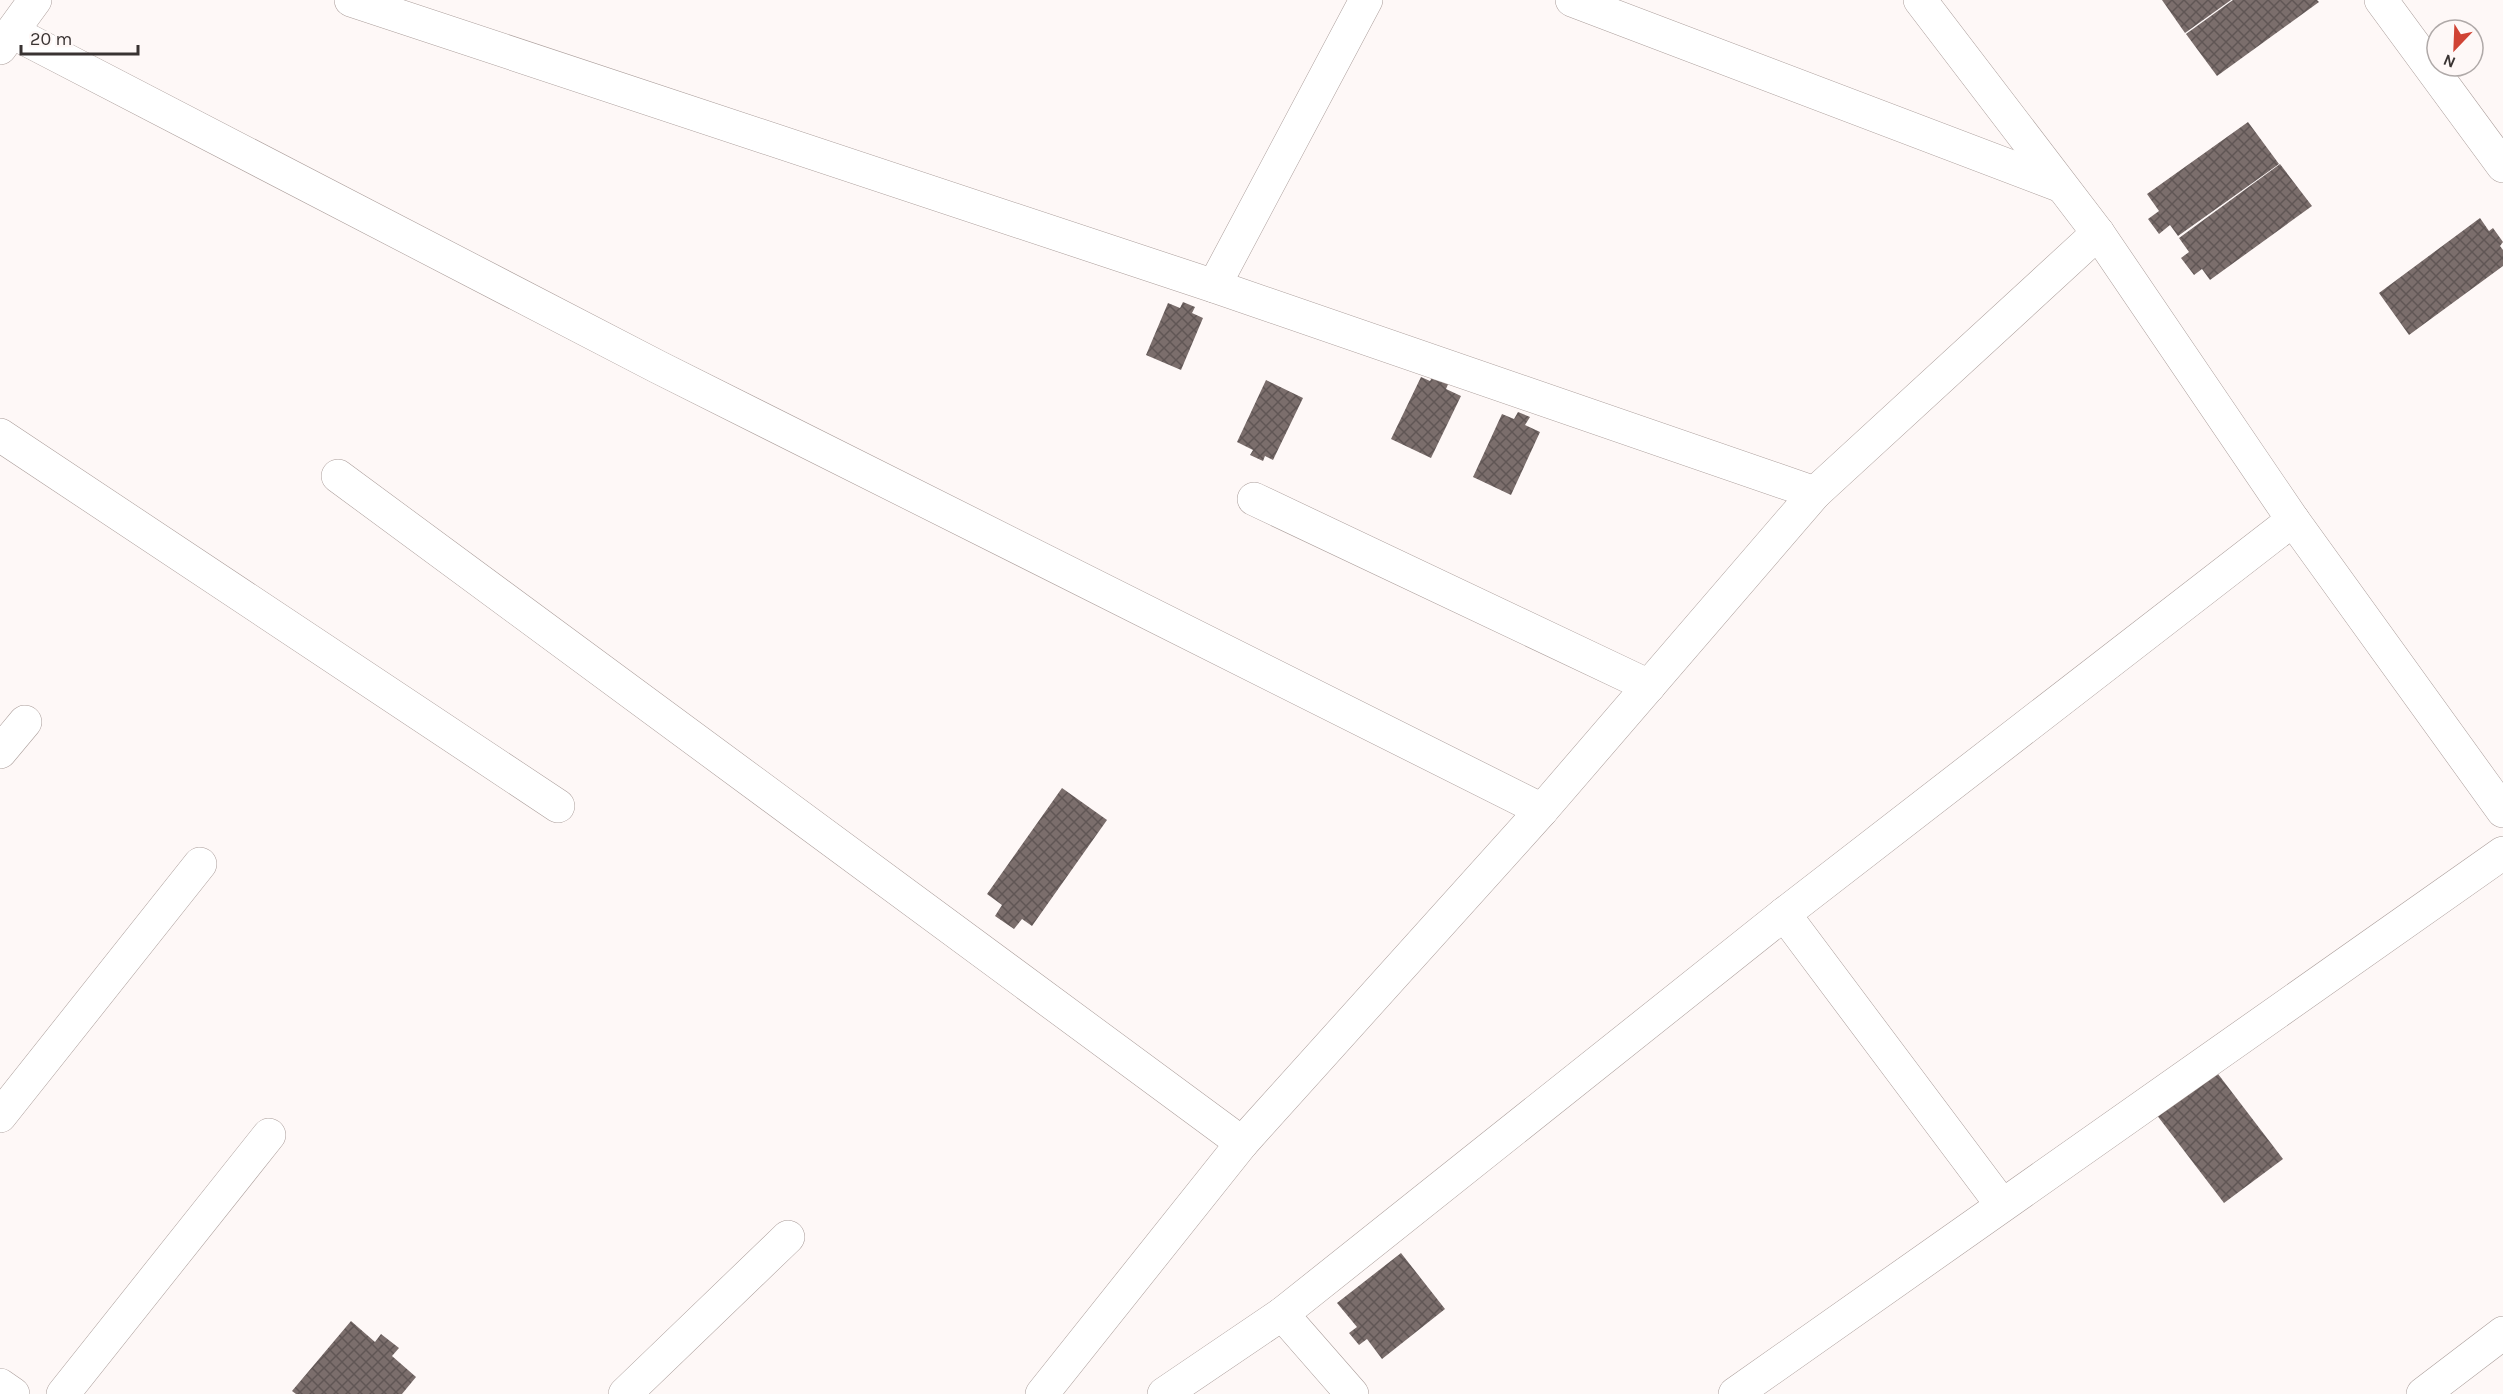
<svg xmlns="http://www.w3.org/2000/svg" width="2503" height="1394" viewBox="0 0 2503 1394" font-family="Karla,sans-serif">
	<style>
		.building { fill: url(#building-cross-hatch) }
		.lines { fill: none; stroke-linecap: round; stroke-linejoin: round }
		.street-casing { stroke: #ab9e9b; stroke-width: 34 }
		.secondary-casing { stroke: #ab9e9b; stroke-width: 34 }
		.street { stroke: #fff; stroke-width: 33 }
		.secondary { stroke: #fff; stroke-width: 33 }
	</style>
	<defs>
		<pattern id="building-cross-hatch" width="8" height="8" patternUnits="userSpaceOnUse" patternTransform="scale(1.5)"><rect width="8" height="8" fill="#7b6e6c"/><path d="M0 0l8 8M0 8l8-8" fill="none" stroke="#605655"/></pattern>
	</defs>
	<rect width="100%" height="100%" fill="#fef8f7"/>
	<g class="building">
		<path d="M 2162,0 L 2231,0 L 2185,33 Z"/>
		<path d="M 2233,0 L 2317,0 L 2319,2 L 2217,76 L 2186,34 Z"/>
		<path d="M 2248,122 L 2279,164 L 2178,236 L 2170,225 L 2159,234 L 2148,219 L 2159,211 L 2147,194 Z"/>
		<path d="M 2280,164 L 2312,206 L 2210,280 L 2202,269 L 2194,275 L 2181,258 L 2189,252 L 2179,238 Z"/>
		<path d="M 2480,218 L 2489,231 L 2493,228 L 2503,242 L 2500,246 L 2503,250 L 2503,266 L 2409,335 L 2379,293 Z"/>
		<path d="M 1183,302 L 1195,307 L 1192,313 L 1203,318 L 1181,370 L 1146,355 L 1168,303 L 1180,308 Z"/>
		<path d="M 1434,374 L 1449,382 L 1446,389 L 1461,396 L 1431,458 L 1391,439 L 1421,377 L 1430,381 Z"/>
		<path d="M 1266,380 L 1303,398 L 1273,460 L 1265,456 L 1263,461 L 1250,455 L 1253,450 L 1237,442 Z"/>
		<path d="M 1518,412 L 1530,417 L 1525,425 L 1540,432 L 1511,495 L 1473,477 L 1502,414 L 1514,419 Z"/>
		<path d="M 1062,788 L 1107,820 L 1032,926 L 1022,919 L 1014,929 L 995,916 L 1002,905 L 987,894 Z"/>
		<path d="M 2215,1070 L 2283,1159 L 2224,1203 L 2156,1114 Z"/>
		<path d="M 1401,1253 L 1445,1309 L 1382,1359 L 1367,1339 L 1359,1345 L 1349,1333 L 1357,1327 L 1337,1303 Z"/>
		<path d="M 351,1321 L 375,1342 L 381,1334 L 399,1348 L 392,1356 L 416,1377 L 402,1394 L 296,1394 L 292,1391 Z"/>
	</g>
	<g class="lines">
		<defs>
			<g id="street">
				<path d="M 351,0 L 1214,286 L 1815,493"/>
				<path d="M 1572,0 L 2059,185"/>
				<path d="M 1920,0 L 2098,233 L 2293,520 L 2503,811"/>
				<path d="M 2381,0 L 2503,166"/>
				<path d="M 12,32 L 658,367 L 1542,810"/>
				<path d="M 1214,286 L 1366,0"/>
				<path d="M 0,435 L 558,806"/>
				<path d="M 338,476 L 1242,1143"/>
				<path d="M 1254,499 L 1649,686"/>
				<path d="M 0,752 L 25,722"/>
				<path d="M 1784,914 L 2002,1205"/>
				<path d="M 0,1116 L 200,864"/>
				<path d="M 1282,1314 L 1352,1394"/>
				<path d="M 0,1385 L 13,1394"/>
				<path d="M 63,1394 L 269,1135"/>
				<path d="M 625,1394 L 788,1237"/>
				<path d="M 1042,1394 L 1242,1143 L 1542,810 L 1815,493 L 2098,233"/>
				<path d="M 1164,1394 L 1282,1314 L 1784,914 L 2293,520"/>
				<path d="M 1735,1394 L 2503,853"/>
			</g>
			<g id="secondary">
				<path d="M 0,48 L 35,0"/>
				<path d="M 2423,1394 L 2503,1333"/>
			</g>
		</defs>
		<use href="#street" class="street-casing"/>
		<use href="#secondary" class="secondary-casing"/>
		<use href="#street" class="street"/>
		<use href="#secondary" class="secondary"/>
	</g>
	<g transform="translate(2455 48) rotate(203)"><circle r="28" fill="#fef8f7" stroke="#afa9a8" stroke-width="1.5"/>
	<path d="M0-4.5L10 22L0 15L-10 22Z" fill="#d04334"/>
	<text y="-9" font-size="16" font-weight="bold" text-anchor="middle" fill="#393332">N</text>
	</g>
	<path d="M21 45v9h117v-9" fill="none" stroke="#393332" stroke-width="3"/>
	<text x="30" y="45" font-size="18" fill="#393332" stroke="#fef8f7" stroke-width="4.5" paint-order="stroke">20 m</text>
</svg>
